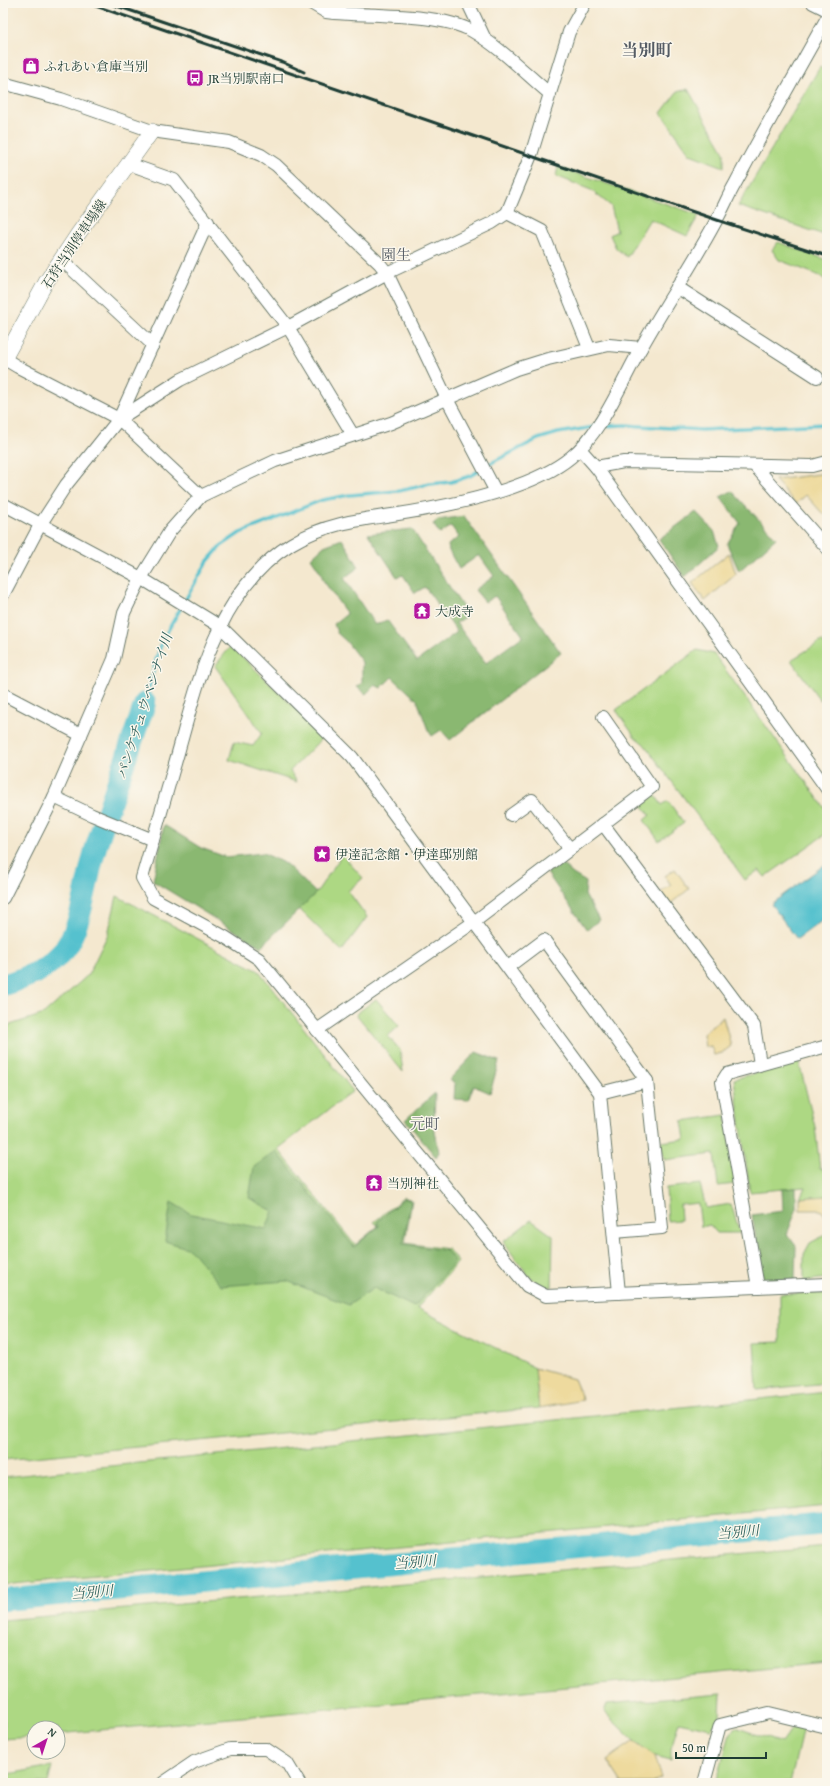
<svg xmlns="http://www.w3.org/2000/svg" width="830" height="1786" viewBox="0 0 830 1786" font-family="'Gentium Book Plus','Noto Serif JP',serif">
	<style>
		.green { fill: #add883; stroke: #668a5c }
		.forest { fill: #8ab871; stroke: #547a52 }
		.sand { fill: #eeda9e; stroke: #868c69 }
		.water { fill: #54c1ce; stroke: #3a7f81 }
		.lines { fill: none; stroke-linecap: round; stroke-linejoin: round }
		.stream { stroke: #54c1ce; stroke-width: 3.5 }
		.river { stroke: #54c1ce; stroke-width: 22 }
		.minor-casing { stroke: #6a796a; stroke-width: 14 }
		.major-casing { stroke: #6a796a; stroke-width: 16 }
		.minor { stroke: #fff; stroke-width: 12 }
		.major { stroke: #fff; stroke-width: 15 }
		.rail { stroke: #1f3d34; stroke-width: 3 }
		.labels { text-anchor: middle; dominant-baseline: central; stroke-width: 3; stroke-linejoin: round; paint-order: stroke }
		.poi-label { font-size: 13px; fill: #1f3d34; stroke: #fbf7ec; text-anchor: start }
		.street-label { font-size: 13px; fill: #1f3d34; stroke: #fbf7ec }
		.water-label { font-size: 14px; font-style: italic; fill: #2c5e5a; stroke: #fbf7ec }
		.quarter-label { font-size: 15px; fill: #565d65; stroke: #fbf7ec }
		.district-label { font-size: 17px; font-weight: bold; fill: #565d65; stroke: #fbf7ec }
	</style>
	<rect width="100%" height="100%" fill="#fbf7ec"/>
	<filter id="ink" filterUnits="userSpaceOnUse"><feTurbulence type="fractalNoise" baseFrequency=".025" numOctaves="2"/><feDisplacementMap in="SourceGraphic" scale="8" xChannelSelector="R" yChannelSelector="G"/><feConvolveMatrix kernelMatrix="1 2 1 2 8 2 1 2 1" color-interpolation-filters="sRGB"/></filter>
	<filter id="wash" filterUnits="userSpaceOnUse"><feTurbulence type="fractalNoise" baseFrequency=".012" numOctaves="4" result="noise"/><feDisplacementMap in="SourceGraphic" scale="16" xChannelSelector="R" yChannelSelector="G"/><feGaussianBlur stdDeviation="0.9" result="paint"/><feColorMatrix in="noise" values="0 0 0 0 0 0 0 0 0 0 0 0 0 0 0 0 0 1.4 0 .05"/><feComposite in="paint" operator="in"/></filter>
	<g filter="url(#wash)">
		<rect width="100%" height="100%" fill="#f4e8cf"/>
		<g class="green">
			<path d="M 820,67 L 827,72 L 827,236 L 738,206 Z"/>
			<path d="M 688,89 L 724,152 L 724,167 L 690,154 L 661,113 L 677,92 Z"/>
			<path d="M 558,167 L 699,215 L 687,236 L 650,219 L 627,257 L 616,248 L 610,235 L 617,231 L 611,206 L 591,190 L 556,176 Z"/>
			<path d="M 778,242 L 827,260 L 827,281 L 820,276 L 779,260 L 772,250 Z"/>
			<path d="M 822,641 L 827,648 L 827,695 L 820,700 L 791,660 Z"/>
			<path d="M 231,646 L 324,736 L 290,771 L 297,782 L 229,760 L 234,742 L 253,746 L 262,733 L 215,666 Z"/>
			<path d="M 697,650 L 714,654 L 827,811 L 827,833 L 765,877 L 759,870 L 745,880 L 644,744 L 635,737 L 616,710 Z"/>
			<path d="M 655,795 L 662,805 L 668,801 L 684,823 L 659,841 L 644,820 L 650,815 L 642,805 Z"/>
			<path d="M 342,855 L 363,878 L 348,891 L 367,917 L 342,951 L 299,909 L 316,893 Z"/>
			<path d="M 117,896 L 259,971 L 353,1091 L 278,1149 L 355,1245 L 378,1226 L 374,1222 L 404,1197 L 412,1200 L 405,1243 L 448,1249 L 458,1262 L 417,1308 L 535,1368 L 539,1408 L 3,1460 L 3,1025 L 7,1026 L 44,1014 L 88,975 L 108,934 Z"/>
			<path d="M 376,999 L 399,1026 L 388,1036 L 400,1050 L 403,1072 L 356,1014 Z"/>
			<path d="M 799,1062 L 815,1127 L 820,1169 L 827,1169 L 827,1196 L 800,1198 L 805,1187 L 750,1192 L 734,1079 Z"/>
			<path d="M 726,1115 L 735,1184 L 718,1186 L 714,1154 L 664,1160 L 661,1142 L 685,1139 L 682,1121 Z"/>
			<path d="M 700,1184 L 706,1208 L 731,1204 L 740,1233 L 717,1233 L 710,1225 L 701,1227 L 698,1203 L 680,1205 L 681,1220 L 668,1221 L 666,1188 Z"/>
			<path d="M 531,1220 L 553,1236 L 552,1287 L 542,1287 L 529,1276 L 503,1242 Z"/>
			<path d="M 827,1234 L 827,1278 L 804,1281 L 804,1254 L 810,1243 Z"/>
			<path d="M 827,1293 L 827,1383 L 757,1390 L 754,1343 L 780,1342 L 780,1294 Z"/>
			<path d="M 827,1392 L 827,1506 L 3,1585 L 3,1477 Z"/>
			<path d="M 827,1546 L 827,1663 L 58,1734 L 58,1728 L 34,1728 L 34,1737 L 3,1739 L 3,1620 Z"/>
			<path d="M 721,1694 L 720,1717 L 711,1729 L 679,1722 L 671,1748 L 671,1760 L 655,1756 L 634,1741 L 604,1712 L 607,1704 Z"/>
			<path d="M 735,1727 L 781,1743 L 792,1728 L 803,1728 L 790,1783 L 716,1783 L 730,1734 Z"/>
			<path d="M 52,1766 L 48,1783 L 3,1783 L 3,1775 Z"/>
		</g>
		<g class="forest">
			<path d="M 732,491 L 776,538 L 739,571 L 727,544 L 740,523 L 720,497 Z"/>
			<path d="M 696,512 L 714,531 L 719,546 L 685,577 L 659,539 Z"/>
			<path d="M 464,516 L 561,653 L 450,740 L 441,730 L 432,736 L 428,730 L 417,700 L 392,677 L 381,688 L 375,685 L 366,694 L 357,687 L 362,683 L 362,662 L 346,641 L 337,633 L 334,624 L 347,614 L 323,580 L 321,573 L 311,558 L 324,546 L 342,539 L 359,567 L 344,578 L 375,625 L 387,620 L 417,661 L 457,632 L 425,587 L 415,593 L 403,575 L 397,577 L 368,534 L 412,529 L 464,609 L 462,611 L 466,617 L 456,623 L 486,663 L 523,636 L 495,596 L 485,602 L 475,590 L 494,576 L 479,555 L 459,569 L 449,551 L 448,545 L 459,537 L 451,526 L 440,534 L 433,524 L 438,520 Z"/>
			<path d="M 164,825 L 201,848 L 226,857 L 263,853 L 286,864 L 316,893 L 261,947 L 153,881 Z"/>
			<path d="M 561,863 L 573,874 L 586,882 L 585,895 L 599,920 L 587,930 L 547,873 Z"/>
			<path d="M 476,1052 L 499,1061 L 490,1093 L 474,1086 L 468,1100 L 454,1099 L 455,1083 L 449,1080 Z"/>
			<path d="M 435,1093 L 434,1125 L 439,1152 L 436,1157 L 405,1120 Z"/>
			<path d="M 276,1151 L 354,1247 L 379,1226 L 377,1222 L 404,1198 L 411,1201 L 403,1244 L 447,1251 L 455,1262 L 414,1307 L 374,1288 L 349,1305 L 287,1281 L 221,1286 L 190,1249 L 165,1241 L 171,1202 L 191,1214 L 266,1229 L 273,1211 L 249,1198 L 254,1167 Z"/>
			<path d="M 796,1188 L 796,1211 L 787,1234 L 796,1246 L 795,1280 L 763,1281 L 752,1215 L 783,1211 L 782,1189 Z"/>
		</g>
		<g class="sand">
			<path d="M 827,473 L 827,511 L 824,515 L 806,495 L 796,504 L 775,480 Z"/>
			<path d="M 729,553 L 736,574 L 705,601 L 692,583 Z"/>
			<path d="M 675,869 L 689,889 L 670,904 L 661,892 L 671,885 L 665,876 Z"/>
			<path d="M 723,1017 L 731,1046 L 722,1053 L 714,1055 L 711,1046 L 705,1047 L 703,1034 Z"/>
			<path d="M 827,1196 L 827,1218 L 821,1210 L 800,1210 L 800,1198 Z"/>
			<path d="M 535,1368 L 574,1379 L 583,1400 L 539,1408 Z"/>
			<path d="M 634,1741 L 655,1756 L 662,1778 L 652,1783 L 622,1783 L 607,1760 Z"/>
		</g>
		<path class="water" d="M 827,863 L 827,917 L 797,939 L 771,904 Z"/>
		<g class="lines">
			<g class="stream">
				<path d="M 603,426 L 625,425 L 701,430 L 827,424"/>
				<path d="M 145,703 L 156,660 L 163,639 L 207,562 L 221,546 L 240,533 L 322,500 L 349,495 L 399,491 L 430,484 L 451,482 L 470,476 L 493,462 L 538,439 L 558,433 L 594,427"/>
			</g>
			<g class="river">
				<path d="M 3,985 C 26,978 46,971 63,951 C 83,926 86,879 96,847 C 111,799 129,751 145,703"/>
				<path d="M 3,1600 L 827,1524"/>
			</g>
		</g>
	</g>
	<g filter="url(#ink)">
		<g class="lines">
			<defs>
				<g id="minor">
					<path d="M 311,3 L 326,12 L 334,13 C 371,16 440,13 472,31 C 500,47 525,73 550,94"/>
					<path d="M 468,3 L 485,39"/>
					<path d="M 813,3 L 827,10"/>
					<path d="M 827,18 C 796,73 765,128 735,184 C 728,196 723,209 716,221 C 693,264 665,305 641,348 C 621,383 602,432 571,457 C 530,491 444,507 392,515 C 356,520 322,525 291,544 C 219,589 199,678 178,753 C 166,794 154,836 142,878 L 153,898 L 225,937 L 259,959 L 527,1286 L 546,1296 L 827,1284"/>
					<path d="M 3,83 L 61,99 L 152,131 L 229,142 L 261,155 L 276,165 L 380,264 L 387,273 L 447,399 L 496,492"/>
					<path d="M 129,164 L 174,180 L 288,327 L 353,435"/>
					<path d="M 507,213 L 542,231 L 589,348"/>
					<path d="M 61,259 L 153,345"/>
					<path d="M 677,287 L 817,377"/>
					<path d="M 3,358 L 18,367 L 119,419 L 201,496"/>
					<path d="M 119,419 L 208,222"/>
					<path d="M 580,449 L 596,467 L 827,789"/>
					<path d="M 754,465 L 827,548"/>
					<path d="M 596,467 L 624,462 L 812,466 L 827,462"/>
					<path d="M 3,504 L 141,578 L 221,627 L 352,757 L 600,1093 L 619,1293"/>
					<path d="M 3,595 L 40,525 L 66,485 L 119,419 L 180,380 L 288,327 L 387,273 L 492,223 L 507,213 L 531,155 L 569,32 L 585,3"/>
					<path d="M 3,694 L 81,735"/>
					<path d="M 54,797 L 92,815 L 153,840"/>
					<path d="M 511,815 L 532,800 L 570,849"/>
					<path d="M 603,824 L 754,1026 L 760,1064"/>
					<path d="M 3,898 L 54,797 L 114,659 L 124,613 L 141,578 L 170,531 L 201,496 L 275,461 L 391,423 L 516,369 L 548,359 L 609,345 L 641,348"/>
					<path d="M 508,967 L 544,940 L 647,1081 L 662,1228 L 614,1232"/>
					<path d="M 317,1030 L 474,922 L 652,787 L 603,717"/>
					<path d="M 600,1093 L 647,1081"/>
					<path d="M 758,1287 L 722,1082 L 727,1074 L 827,1046"/>
					<path d="M 163,1783 L 194,1762 L 230,1749 L 266,1749 L 287,1763 L 299,1783"/>
					<path d="M 704,1783 L 720,1725 L 769,1713 L 827,1727"/>
				</g>
				<path id="major" d="M 3,361 L 46,282 L 78,234 L 152,131"/>
			</defs>
			<use href="#minor" class="minor-casing"/>
			<use href="#major" class="major-casing"/>
			<use href="#minor" class="minor"/>
			<use href="#major" class="major"/>
			<g class="rail">
				<path d="M 87,3 L 717,220 L 827,256"/>
				<path d="M 108,3 L 282,62 L 304,72"/>
			</g>
		</g>
	</g>
	<defs>
		<symbol id="shop-square" viewBox="-11 -11 22 22"><rect x="-9" y="-9" width="18" height="18" rx="4" fill="#b5179e" stroke="#fbf7ec"/><path d="M-5-2.5h2.3a2.7 3.5 0 0 1 5.4 0H5L5.5 6h-11ZM-1.5-2.5h3a1.5 2.3 0 0 0-3 0Z" fill="#fff"/></symbol>
		<symbol id="bus-square" viewBox="-11 -11 22 22"><rect x="-9" y="-9" width="18" height="18" rx="4" fill="#b5179e" stroke="#fbf7ec"/><path d="M-5-6H5V4H4V6H2V4H-2V6H-4V4H-5ZM-3.5-4V0h7V-4ZM-3.5 1.2v1.5H-2V1.2ZM2 1.2v1.5H3.5V1.2Z" fill="#fff"/></symbol>
		<symbol id="temple-square" viewBox="-11 -11 22 22"><rect x="-9" y="-9" width="18" height="18" rx="4" fill="#b5179e" stroke="#fbf7ec"/><path d="M0-6L5-2H3V0L6.5 2.5H4V6H1.5V3h-3V6H-4V2.5H-6.5L-3 0V-2H-5Z" fill="#fff"/></symbol>
		<symbol id="sight-square" viewBox="-11 -11 22 22"><rect x="-9" y="-9" width="18" height="18" rx="4" fill="#b5179e" stroke="#fbf7ec"/><path d="M0-6L1.8-2.2L6-1.7L2.9 1.2L3.7 5.4L0 3.3L-3.7 5.4L-2.9 1.2L-6-1.7L-1.8-2.2Z" fill="#fff"/></symbol>
	</defs>
	<g fill-rule="evenodd">
		<use href="#shop-square" x="21" y="56" width="20" height="20"/>
		<use href="#bus-square" x="185" y="68" width="20" height="20"/>
		<use href="#temple-square" x="412" y="601" width="20" height="20"/>
		<use href="#sight-square" x="312" y="844" width="20" height="20"/>
		<use href="#temple-square" x="364" y="1173" width="20" height="20"/>
	</g>
	<g class="labels">
		<g class="poi-label">
			<text x="44" y="66">ふれあい倉庫当別</text>
			<text x="208" y="78">JR当別駅南口</text>
			<text x="435" y="611">大成寺</text>
			<text x="335" y="854">伊達記念館・伊達邸別館</text>
			<text x="387" y="1183">当別神社</text>
		</g>
		<g class="street-label">
			<text transform="translate(74 244) rotate(-56)">石狩当別停車場線</text>
		</g>
		<g class="water-label">
			<text transform="translate(144 706) rotate(-72)">パンケチュウベシナイ川</text>
			<text transform="translate(738 1532) rotate(-5)">当別川</text>
			<text transform="translate(415 1562) rotate(-5)">当別川</text>
			<text transform="translate(92 1592) rotate(-5)">当別川</text>
		</g>
		<g class="quarter-label">
			<text x="396" y="254">園生</text>
			<text x="425" y="1123">元町</text>
		</g>
		<g class="district-label">
			<text x="647" y="49">当別町</text>
		</g>
	</g>
	<rect width="830" height="1786" fill="none" stroke="#fbf7ec" stroke-width="16"/>
	<g transform="translate(46 1740) rotate(39)"><circle r="19" fill="#fbf7ec" stroke="#a3ada2"/>
	<path d="M0-3L7 15L0 10L-7 15Z" fill="#b5179e"/>
	<text y="-6" font-size="11" font-weight="bold" text-anchor="middle" fill="#1f3d34">N</text>
	</g>
	<path d="M676 1752v6h90v-6" fill="none" stroke="#1f3d34" stroke-width="2"/>
	<text x="682" y="1752" font-size="12" fill="#1f3d34" stroke="#fbf7ec" stroke-width="3" paint-order="stroke">50 m</text>
</svg>
